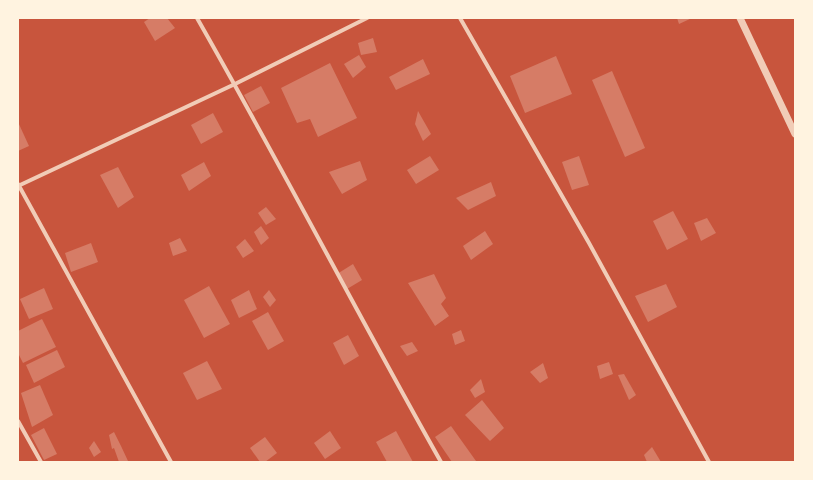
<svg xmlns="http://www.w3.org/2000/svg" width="813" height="480" viewBox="0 0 813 480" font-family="'Fira Sans',sans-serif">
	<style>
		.building { fill: #d67c66 }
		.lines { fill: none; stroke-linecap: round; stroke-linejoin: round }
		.minor { stroke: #f1ccb7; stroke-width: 4 }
		.tertiary { stroke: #f1ccb7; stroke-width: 7 }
	</style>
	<rect width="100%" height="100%" fill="#c8553d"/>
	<g class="building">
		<path d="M 150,18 L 167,18 L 175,28 L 155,41 L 144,22 Z"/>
		<path d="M 677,18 L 692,18 L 679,24 Z"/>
		<path d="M 373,38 L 377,52 L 361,55 L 358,43 Z"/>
		<path d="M 359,55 L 366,67 L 353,78 L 344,64 Z"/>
		<path d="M 556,56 L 572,94 L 525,113 L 510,76 Z"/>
		<path d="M 423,59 L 430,74 L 396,90 L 389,77 Z"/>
		<path d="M 330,63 L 357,118 L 318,137 L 310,119 L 297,123 L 281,88 Z"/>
		<path d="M 612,71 L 645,148 L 625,157 L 592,80 Z"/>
		<path d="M 261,86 L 270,103 L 253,112 L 244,95 Z"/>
		<path d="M 418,111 L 431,134 L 423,141 L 415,124 Z"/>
		<path d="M 213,113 L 223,132 L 201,144 L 191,125 Z"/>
		<path d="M 18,122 L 29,146 L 18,151 Z"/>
		<path d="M 430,156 L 439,170 L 416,184 L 407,170 Z"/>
		<path d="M 579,156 L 589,185 L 572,190 L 562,162 Z"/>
		<path d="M 360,161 L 367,180 L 342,194 L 329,172 Z"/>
		<path d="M 204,162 L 211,176 L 189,191 L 181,175 Z"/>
		<path d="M 118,167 L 134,197 L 118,208 L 100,175 Z"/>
		<path d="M 491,182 L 496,196 L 468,210 L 456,198 Z"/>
		<path d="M 266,207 L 276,219 L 266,225 L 258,213 Z"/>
		<path d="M 673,211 L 688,239 L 667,250 L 653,221 Z"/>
		<path d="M 707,218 L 716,233 L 701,241 L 694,223 Z"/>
		<path d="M 261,226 L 269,238 L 261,245 L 254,232 Z"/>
		<path d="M 485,231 L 493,244 L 471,260 L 463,246 Z"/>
		<path d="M 180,238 L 187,251 L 173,256 L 169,243 Z"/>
		<path d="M 245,239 L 254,251 L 243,258 L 236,247 Z"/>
		<path d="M 91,243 L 98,262 L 71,272 L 65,253 Z"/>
		<path d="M 353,264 L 362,280 L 347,289 L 337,274 Z"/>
		<path d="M 434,274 L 446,298 L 441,304 L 449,316 L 435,326 L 408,283 Z"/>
		<path d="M 666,284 L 677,307 L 648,322 L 635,296 Z"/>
		<path d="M 209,286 L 230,324 L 204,338 L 184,300 Z"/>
		<path d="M 44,288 L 53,309 L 29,319 L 20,299 Z"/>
		<path d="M 249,290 L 257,309 L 239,318 L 231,300 Z"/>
		<path d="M 269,290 L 276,300 L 270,307 L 263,297 Z"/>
		<path d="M 268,312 L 284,341 L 268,350 L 252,321 Z"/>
		<path d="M 42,319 L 56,347 L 23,363 L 18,353 L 18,331 Z"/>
		<path d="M 461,330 L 465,341 L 455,345 L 452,334 Z"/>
		<path d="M 348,335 L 359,356 L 344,365 L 333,343 Z"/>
		<path d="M 412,342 L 418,351 L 407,356 L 400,346 Z"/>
		<path d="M 57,350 L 65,367 L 34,383 L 26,365 Z"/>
		<path d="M 207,361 L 222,389 L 197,400 L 183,373 Z"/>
		<path d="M 609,362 L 613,374 L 600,379 L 597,366 Z"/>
		<path d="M 543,363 L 548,378 L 540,383 L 530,372 Z"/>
		<path d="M 624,374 L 636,395 L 629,400 L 618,375 Z"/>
		<path d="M 481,379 L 485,392 L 475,398 L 470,390 Z"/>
		<path d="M 40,385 L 53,415 L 32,427 L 21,393 Z"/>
		<path d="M 482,400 L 504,428 L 490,441 L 465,415 Z"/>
		<path d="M 451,426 L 476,461 L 475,462 L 452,462 L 435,437 Z"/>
		<path d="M 44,428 L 57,454 L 44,460 L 31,435 Z"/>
		<path d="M 330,431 L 341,448 L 325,459 L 314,443 Z"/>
		<path d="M 396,431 L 413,462 L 387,462 L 376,442 Z"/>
		<path d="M 114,432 L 121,446 L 128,461 L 119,462 L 114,448 L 112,449 L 109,435 Z"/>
		<path d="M 265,437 L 277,453 L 265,462 L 260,462 L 250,448 Z"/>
		<path d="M 94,441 L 101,452 L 94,457 L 89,448 Z"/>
		<path d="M 652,447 L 661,462 L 647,462 L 644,455 Z"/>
	</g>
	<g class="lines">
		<g class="minor">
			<path d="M 197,18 C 281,165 358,315 441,462"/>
			<path d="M 460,18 L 589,243 L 709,462"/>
			<path d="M 18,184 L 171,462"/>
			<path d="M 18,186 L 235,84 L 367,18"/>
			<path d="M 18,421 L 41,462"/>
		</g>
		<path class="tertiary" d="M 740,18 L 795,134"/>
	</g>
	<rect width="813" height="480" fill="none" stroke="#fff3e0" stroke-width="38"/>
</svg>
